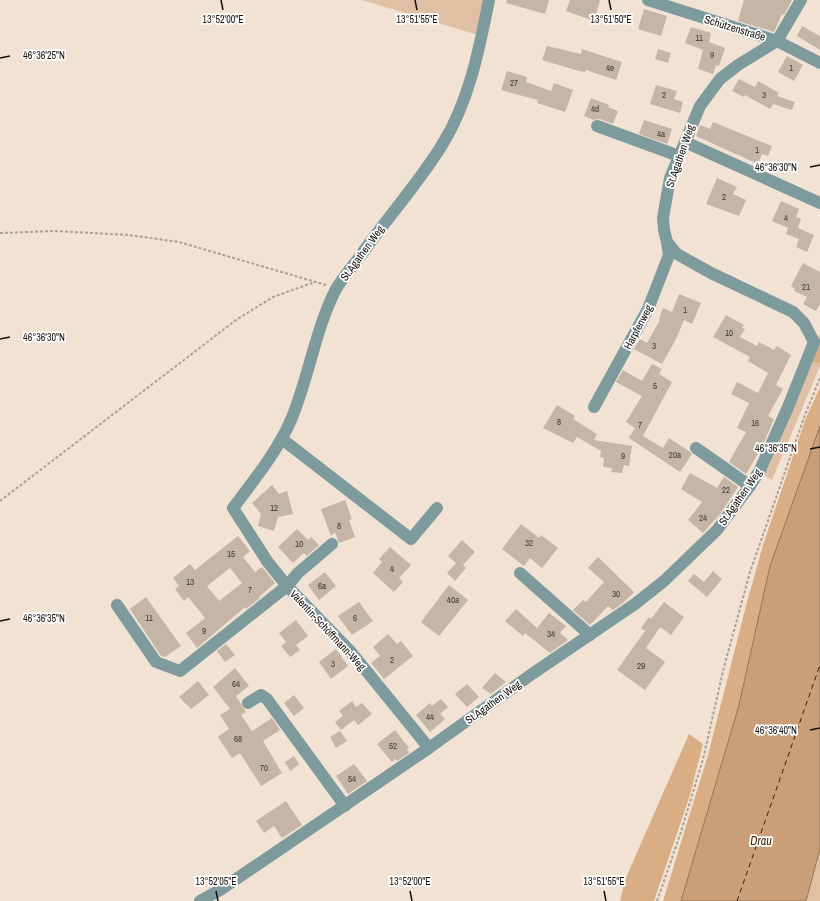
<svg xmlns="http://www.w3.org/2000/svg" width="820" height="901" viewBox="0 0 820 901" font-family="'Archivo Narrow',sans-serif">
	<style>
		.green { fill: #dfc0a4 }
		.forest { fill: #daae85 }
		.water { fill: #ca9e76; stroke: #947456 }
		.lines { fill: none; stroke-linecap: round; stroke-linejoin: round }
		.ferry { stroke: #3f2201; stroke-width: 1; stroke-dasharray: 5 4; stroke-linecap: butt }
		.building { fill: #c5b5a6; fill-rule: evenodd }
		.path { stroke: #ac9f93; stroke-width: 2; stroke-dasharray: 3 2; stroke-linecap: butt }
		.minor { stroke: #7d9b9d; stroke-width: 12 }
		.ticks { fill: none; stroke: #16110c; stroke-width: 1.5 }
		.labels { text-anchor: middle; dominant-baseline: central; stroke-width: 3.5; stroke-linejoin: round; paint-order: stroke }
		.number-label { font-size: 9px; fill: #423a32 }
		.street-label { font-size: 11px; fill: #16110c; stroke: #fff }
		.water-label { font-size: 12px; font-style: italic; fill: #3f2201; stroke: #fff }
		.ticks-label { font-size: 10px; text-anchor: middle; fill: #16110c; stroke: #fff; stroke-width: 3.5; stroke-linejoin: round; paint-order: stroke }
	</style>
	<rect width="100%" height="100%" fill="#f2e2d3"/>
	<g class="green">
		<path d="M 362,0 L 485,0 L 478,35 Z"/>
		<path d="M 811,362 L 820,363 L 820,366 L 772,480 L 762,474 Z"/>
		<path d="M 820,849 L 820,901 L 806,901 Z"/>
	</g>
	<g class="forest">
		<path d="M 820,333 L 820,363 L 811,362 Z"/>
		<path d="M 820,387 L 820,426 L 770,566 L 739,705 L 681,901 L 663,901 L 708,755 L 747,602 L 763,545 L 806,418 Z"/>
		<path d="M 689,734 L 703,744 L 690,795 L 654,901 L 620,901 L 625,880 Z"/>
	</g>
	<path class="water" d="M 820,426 L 820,849 L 806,901 L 681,901 L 739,705 L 770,566 Z"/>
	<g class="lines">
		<path class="ferry" d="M 737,901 L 820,665"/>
	</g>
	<g class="building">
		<path d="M 507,0 L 549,0 L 545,14 L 506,3 Z"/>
		<path d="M 570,0 L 600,0 L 594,21 L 566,11 Z"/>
		<path d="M 744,0 L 792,0 L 784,15 L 782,14 L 774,32 L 738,21 Z"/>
		<path d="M 644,9 L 667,16 L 661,36 L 638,29 Z"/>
		<path d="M 802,26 L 820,36 L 820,50 L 797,36 Z"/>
		<path d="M 691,27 L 711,33 L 709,42 L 725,48 L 719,66 L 716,65 L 713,74 L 698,69 L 703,50 L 685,43 Z"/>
		<path d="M 547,46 L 581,54 L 582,49 L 622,62 L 616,80 L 586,70 L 585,72 L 579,71 L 542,60 Z"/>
		<path d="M 658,49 L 671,53 L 668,63 L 655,59 Z"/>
		<path d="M 787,56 L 803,65 L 794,81 L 778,72 Z"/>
		<path d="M 507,71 L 527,77 L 526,82 L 551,91 L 554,83 L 573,90 L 565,112 L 537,103 L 538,100 L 501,90 Z"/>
		<path d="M 739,79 L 755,87 L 758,81 L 779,93 L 777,96 L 795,102 L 792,110 L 773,104 L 770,109 L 745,95 L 744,97 L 732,91 Z"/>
		<path d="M 656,85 L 677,91 L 674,99 L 683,102 L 680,113 L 650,104 Z"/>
		<path d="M 591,98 L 609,105 L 608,107 L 618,111 L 613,124 L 600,119 L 593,120 L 584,116 Z"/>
		<path d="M 644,120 L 672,129 L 667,144 L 639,134 Z"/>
		<path d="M 713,122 L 772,146 L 768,156 L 762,154 L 758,164 L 696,136 L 700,125 L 710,129 Z"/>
		<path d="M 717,178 L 737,187 L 733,194 L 746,200 L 739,216 L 706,204 Z"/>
		<path d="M 781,201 L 799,209 L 796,217 L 801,219 L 798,228 L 814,235 L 807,252 L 796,247 L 799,239 L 786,234 L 788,228 L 772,221 Z"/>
		<path d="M 803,263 L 820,272 L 820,304 L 816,311 L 803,304 L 807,297 L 794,291 L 795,289 L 791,286 Z"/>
		<path d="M 679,294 L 701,303 L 692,324 L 684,320 L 676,339 L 662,364 L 634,349 L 640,339 L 647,343 L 660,320 L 659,319 L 663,308 L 672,312 Z"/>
		<path d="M 726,315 L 744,325 L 742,328 L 745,329 L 740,337 L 757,346 L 759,342 L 774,350 L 777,346 L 791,355 L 776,385 L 783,389 L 768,416 L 774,419 L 762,447 L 746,474 L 729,462 L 746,432 L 737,428 L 749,403 L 731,394 L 737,382 L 758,393 L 768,373 L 748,361 L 750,357 L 713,337 Z"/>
		<path d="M 652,364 L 662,369 L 659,374 L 672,382 L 643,436 L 663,448 L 669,438 L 689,451 L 692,454 L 680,472 L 629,438 L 635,428 L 626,422 L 642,396 L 616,382 L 623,370 L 642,381 Z"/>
		<path d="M 557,405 L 575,416 L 573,419 L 597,434 L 594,440 L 632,446 L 629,466 L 624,465 L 622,473 L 611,472 L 612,468 L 603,467 L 604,458 L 600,457 L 601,451 L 577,437 L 573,443 L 543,428 Z"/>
		<path d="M 690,473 L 717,488 L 724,477 L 738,487 L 720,514 L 703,533 L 688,520 L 702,502 L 681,489 Z"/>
		<path d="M 272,485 L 279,494 L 287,491 L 293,514 L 278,517 L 274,531 L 258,526 L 261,514 L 252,503 Z"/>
		<path d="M 345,500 L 352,519 L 349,520 L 355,537 L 339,543 L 335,532 L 331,536 L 321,509 Z"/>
		<path d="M 521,524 L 539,538 L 541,535 L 558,548 L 542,568 L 530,558 L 524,566 L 502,549 Z"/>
		<path d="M 297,529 L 308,540 L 311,537 L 319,545 L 307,556 L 304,553 L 293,563 L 278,547 Z"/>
		<path d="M 238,536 L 250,551 L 243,557 L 255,572 L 262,567 L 275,583 L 259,597 L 260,598 L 246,609 L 245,607 L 197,648 L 186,633 L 205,618 L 188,597 L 184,601 L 175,589 L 179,586 L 173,578 L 190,564 L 195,570 ZM 230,568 L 242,583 L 219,601 L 207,586 Z"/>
		<path d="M 462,540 L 475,552 L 463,565 L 466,568 L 455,581 L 447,573 L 456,563 L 448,556 Z"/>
		<path d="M 390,547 L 411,565 L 399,578 L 403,582 L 394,592 L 373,573 L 382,562 L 379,559 Z"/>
		<path d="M 598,557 L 634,592 L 623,603 L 613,610 L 608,606 L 590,625 L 573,610 L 583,600 L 586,602 L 604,582 L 588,568 Z"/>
		<path d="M 713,571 L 722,579 L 707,597 L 688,581 L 694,574 L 704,582 Z"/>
		<path d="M 325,572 L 336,586 L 319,600 L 308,585 Z"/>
		<path d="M 449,585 L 468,600 L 439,636 L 421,622 Z"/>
		<path d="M 146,597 L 181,646 L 165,657 L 161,656 L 130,609 Z"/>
		<path d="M 359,602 L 373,621 L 352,635 L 338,616 Z"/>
		<path d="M 664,602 L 684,617 L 671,635 L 660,627 L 646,648 L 665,662 L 645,690 L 617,670 L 645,631 L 641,628 L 649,617 L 651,619 Z"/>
		<path d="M 516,609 L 537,628 L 549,613 L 566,626 L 560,633 L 568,640 L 550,653 L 525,633 L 523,636 L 505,621 Z"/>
		<path d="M 296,620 L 308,636 L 296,645 L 300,650 L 290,657 L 281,646 L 286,642 L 279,633 Z"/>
		<path d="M 388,634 L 397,644 L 401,641 L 413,656 L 384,679 L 371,663 L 380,656 L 373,647 Z"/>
		<path d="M 226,644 L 235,655 L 225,662 L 217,651 Z"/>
		<path d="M 336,649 L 348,666 L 331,679 L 319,662 Z"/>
		<path d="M 235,668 L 249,686 L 236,696 L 246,712 L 241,715 L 252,731 L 272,718 L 280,730 L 263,741 L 282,773 L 261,786 L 240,753 L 232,758 L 218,737 L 229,729 L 220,715 L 230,709 L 213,687 Z"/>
		<path d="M 495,673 L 506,682 L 491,694 L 482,688 Z"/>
		<path d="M 198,681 L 209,695 L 191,709 L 179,697 Z"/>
		<path d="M 467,684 L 479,697 L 467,707 L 455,694 Z"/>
		<path d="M 294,695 L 304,708 L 294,716 L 284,703 Z"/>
		<path d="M 441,699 L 448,707 L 440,714 L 445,719 L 430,732 L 416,715 L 430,703 L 432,706 Z"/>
		<path d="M 352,701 L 356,707 L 362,703 L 372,714 L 358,725 L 354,720 L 341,730 L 335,722 L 343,716 L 339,711 Z"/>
		<path d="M 395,730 L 409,748 L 407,749 L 409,753 L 397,761 L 395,759 L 392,762 L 377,744 Z"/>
		<path d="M 340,731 L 347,741 L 336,748 L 330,737 Z"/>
		<path d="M 294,756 L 299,764 L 290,771 L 285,762 Z"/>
		<path d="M 354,764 L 367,781 L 348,794 L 336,776 Z"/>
		<path d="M 286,801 L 302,825 L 282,838 L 274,826 L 264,833 L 256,821 Z"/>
	</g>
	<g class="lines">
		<g class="path">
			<path d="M 0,233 L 55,231 L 129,235 L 179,242 L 326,285"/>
			<path d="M 0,501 L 236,320 L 273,297 L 315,282"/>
			<path d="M 657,901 L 680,835 L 703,759 L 724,667 L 750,572 L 805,415 L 820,378"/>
		</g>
		<g class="minor">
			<path d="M 648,0 L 777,41 L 820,63"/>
			<path d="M 597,126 L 679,156"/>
			<path d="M 685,142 L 820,203"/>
			<path d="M 594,407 L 648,309 L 669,255 L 667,242"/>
			<path d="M 282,439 L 411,539 L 437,508"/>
			<path d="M 696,448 L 750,486"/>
			<path d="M 520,573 L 590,635"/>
			<path d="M 117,605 L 156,662 L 180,671 L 287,586 L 298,573 L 332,544"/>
			<path d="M 248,703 L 261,695 L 267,699 L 345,806"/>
			<path d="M 429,748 L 351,652 L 287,586 L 267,561 L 233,508 C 254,480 277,452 291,420 C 309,377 315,330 336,289 C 343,277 353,266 361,255 C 387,218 418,184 442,145 C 469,102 479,50 489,0"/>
			<path d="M 200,901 L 220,890 L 429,748 L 532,674 L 635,604 L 664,581 L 717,530 L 750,486 L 760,470 L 788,407 L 814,342 L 804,323 L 793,312 L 711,273 L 677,254 L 667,242 L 664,230 L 663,218 L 670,178 L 700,106 L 720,79 L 738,65 L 777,41 L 801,0"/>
		</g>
	</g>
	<path class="ticks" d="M 221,0 L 223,10M 415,0 L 417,10M 609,0 L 611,10M 0,58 L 10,56M 810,167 L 820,165M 0,339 L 10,337M 810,449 L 820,447M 0,621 L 10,619M 810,730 L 820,728M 216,891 L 218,901M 410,891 L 412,901M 604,891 L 606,901"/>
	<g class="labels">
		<g class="number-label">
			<text x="699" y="38">11</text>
			<text x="712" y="55">9</text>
			<text x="610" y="68">4e</text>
			<text x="791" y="68">1</text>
			<text x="514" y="83">27</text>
			<text x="664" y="95">2</text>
			<text x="764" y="95">3</text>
			<text x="595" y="109">4d</text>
			<text x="661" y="134">4a</text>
			<text x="757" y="150">1</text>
			<text x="724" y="197">2</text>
			<text x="786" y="218">4</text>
			<text x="806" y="287">21</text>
			<text x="685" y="310">1</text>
			<text x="729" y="333">10</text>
			<text x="654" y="346">3</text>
			<text x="655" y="386">5</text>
			<text x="559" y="422">8</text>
			<text x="755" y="423">16</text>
			<text x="640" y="425">7</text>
			<text x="675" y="455">20a</text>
			<text x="623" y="456">9</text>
			<text x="726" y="490">22</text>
			<text x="274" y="508">12</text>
			<text x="703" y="518">24</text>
			<text x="339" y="526">8</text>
			<text x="529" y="543">32</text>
			<text x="299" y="544">10</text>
			<text x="231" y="554">15</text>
			<text x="392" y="569">4</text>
			<text x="190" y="582">13</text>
			<text x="322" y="586">6a</text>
			<text x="250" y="590">7</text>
			<text x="616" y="594">30</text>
			<text x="453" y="600">40a</text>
			<text x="149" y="618">11</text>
			<text x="355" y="618">6</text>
			<text x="204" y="631">9</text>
			<text x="551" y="634">34</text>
			<text x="392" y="660">2</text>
			<text x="333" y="664">3</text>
			<text x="641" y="666">29</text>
			<text x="236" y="684">64</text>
			<text x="430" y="717">44</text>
			<text x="238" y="739">68</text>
			<text x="393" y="746">52</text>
			<text x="264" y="768">70</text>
			<text x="352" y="779">54</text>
		</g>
		<g class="street-label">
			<text transform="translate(735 28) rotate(17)">Schützenstraße</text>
			<text transform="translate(680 156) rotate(-71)">St.Agathen Weg</text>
			<text transform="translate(362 253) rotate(-54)">St.Agathen Weg</text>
			<text transform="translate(638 327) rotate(-62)">Harpfenweg</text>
			<text transform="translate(740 497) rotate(-55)">St.Agathen Weg</text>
			<text transform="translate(328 630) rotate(47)">Valentin-Schöffmann-Weg</text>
			<text transform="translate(493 702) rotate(-36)">St.Agathen Weg</text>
		</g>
		<g class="water-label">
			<text x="761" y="841">Drau</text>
		</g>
	</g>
	<g class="ticks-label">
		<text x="223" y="23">13°52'00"E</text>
		<text x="417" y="23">13°51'55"E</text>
		<text x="611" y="23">13°51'50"E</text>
		<text x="44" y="59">46°36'25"N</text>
		<text x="776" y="171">46°36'30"N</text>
		<text x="44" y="341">46°36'30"N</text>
		<text x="776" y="452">46°36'35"N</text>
		<text x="44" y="622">46°36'35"N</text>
		<text x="776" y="734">46°36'40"N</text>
		<text x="216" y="885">13°52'05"E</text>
		<text x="410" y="885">13°52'00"E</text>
		<text x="604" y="885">13°51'55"E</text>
	</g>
</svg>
